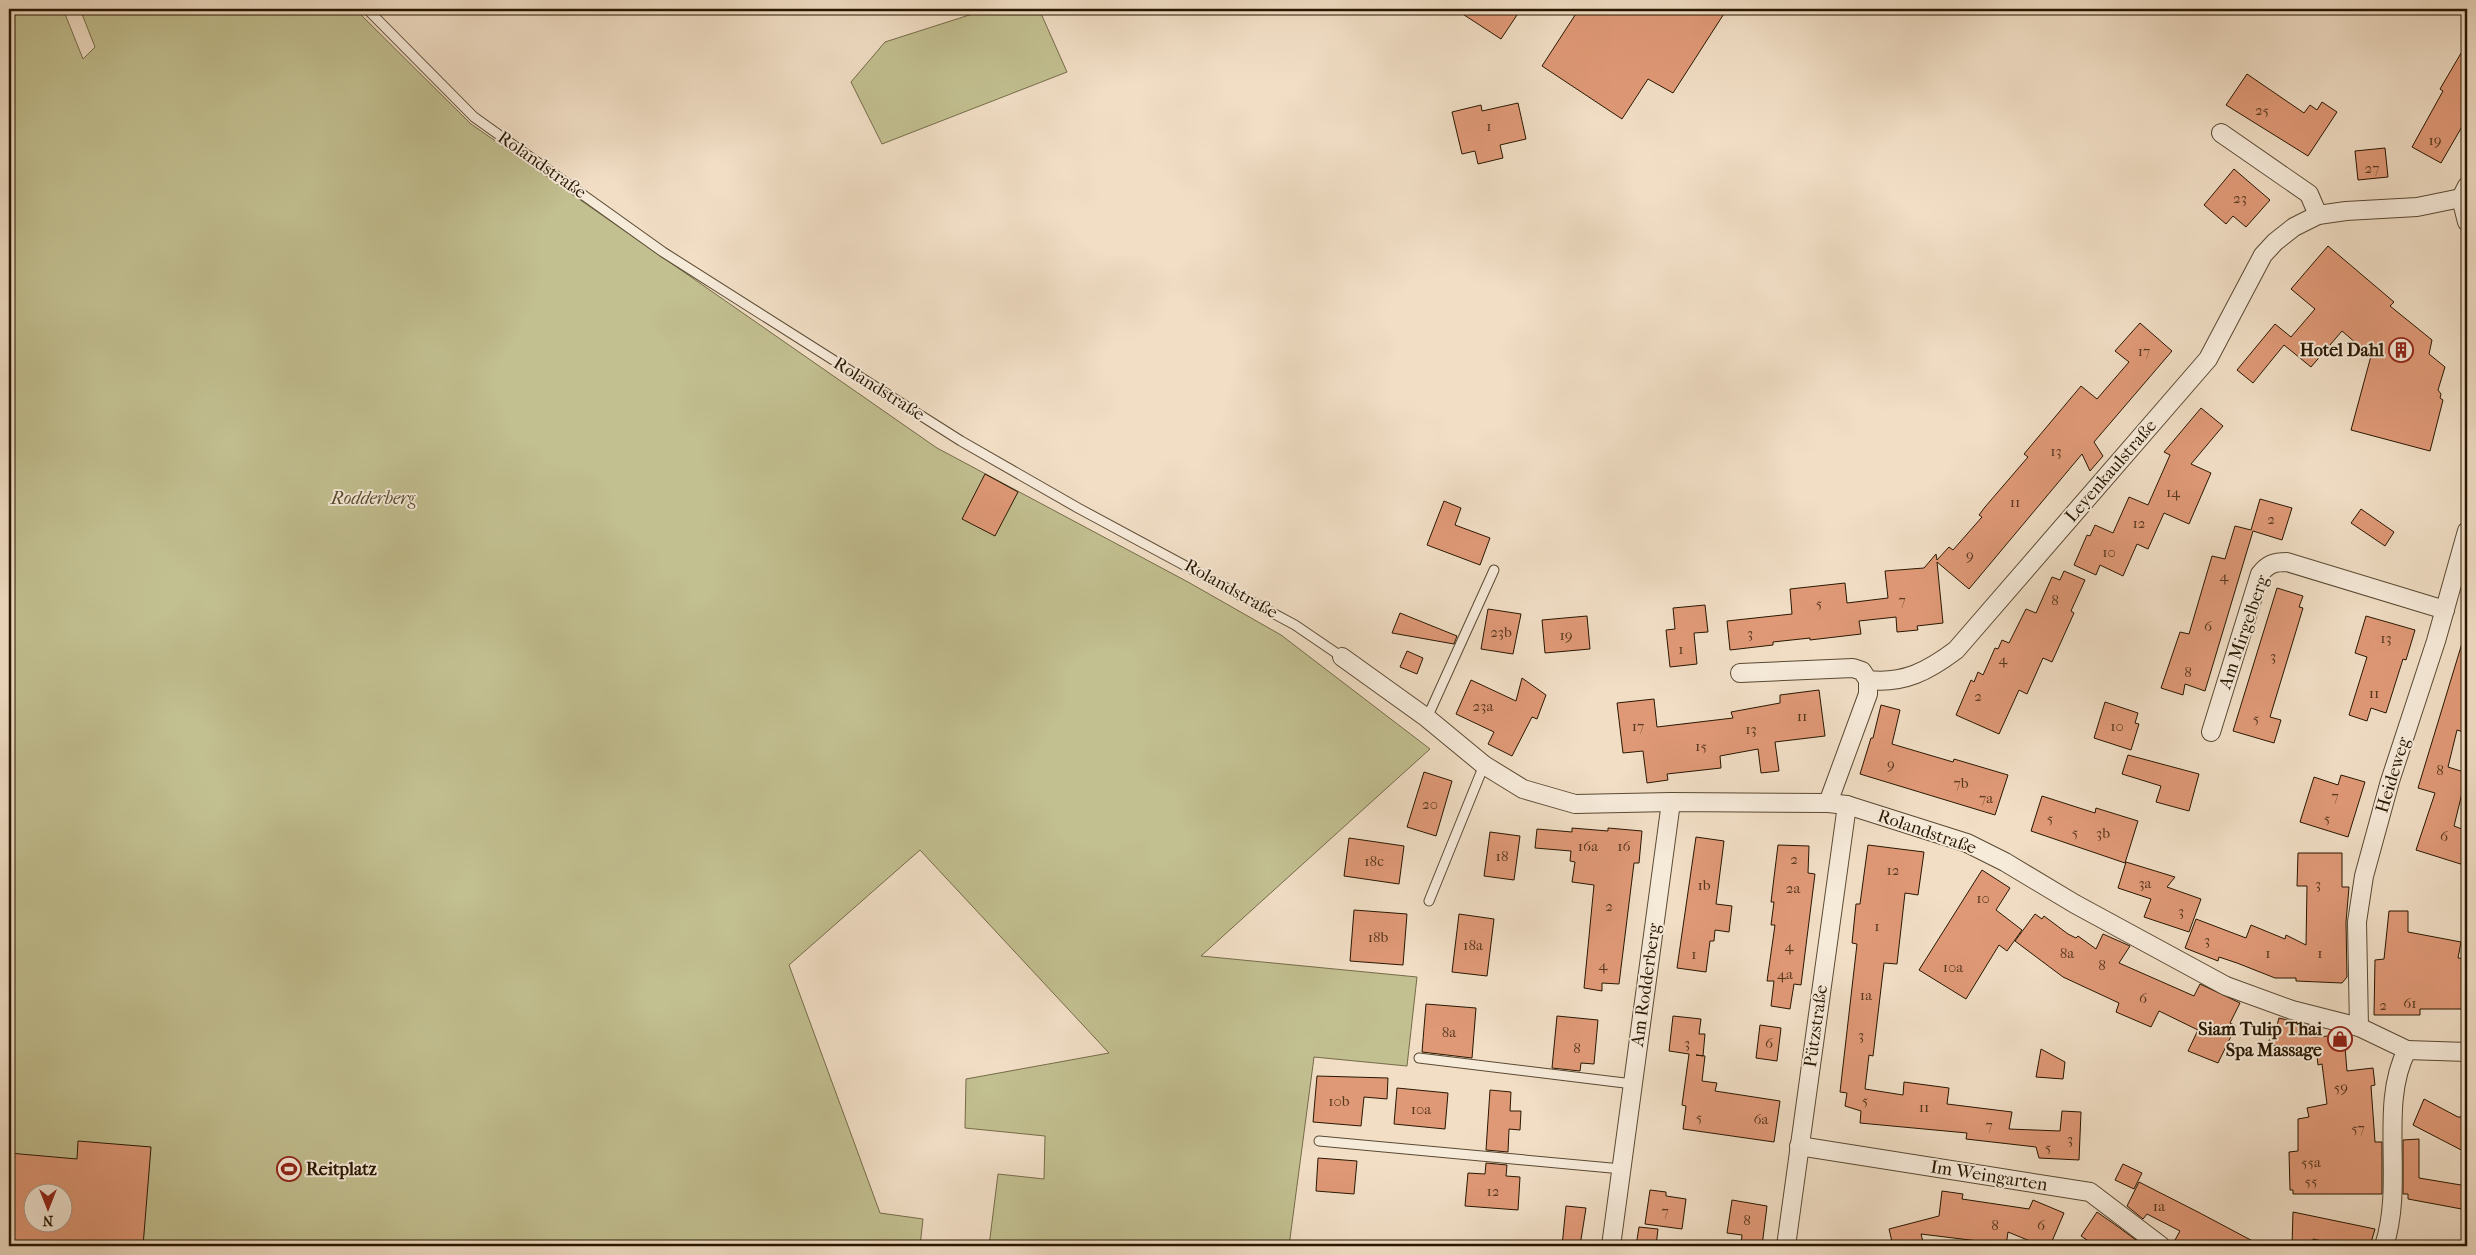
<svg xmlns="http://www.w3.org/2000/svg" width="2476" height="1255" viewBox="0 0 2476 1255" font-family="'IM FELL French Canon',serif">
	<style>
		.green { fill: #c2bf90; stroke: #756b48; fill-rule: evenodd }
		.building { fill: #e09977; stroke: #281701; fill-rule: evenodd }
		.lines { fill: none; stroke-linecap: round; stroke-linejoin: round }
		.service-casing { stroke: #5a4932; stroke-width: 11 }
		.minor-casing { stroke: #5a4932; stroke-width: 20 }
		.service { stroke: #f6ead9; stroke-width: 9 }
		.minor { stroke: #f6ead9; stroke-width: 18 }
		.labels { text-anchor: middle; dominant-baseline: central; stroke-width: 4; stroke-linejoin: round; paint-order: stroke }
		.number-label { font-size: 15px; fill: #56381e }
		.street-label { font-size: 18px; fill: #281701; stroke: #f6ead9 }
		.poi-label { font-size: 18px; font-weight: bold; fill: #281701; stroke: #f6ead9; text-anchor: end }
		.park-label { font-size: 18px; font-style: italic; fill: #56492c; stroke: #f6ead9 }
	</style>
	<rect width="100%" height="100%" fill="#f1dec5"/>
	<filter id="stains"><feTurbulence type="fractalNoise" baseFrequency=".004" numOctaves="4"/><feColorMatrix values="0 0 0 0 .2 0 0 0 0 .09 0 0 0 0 .02 0 0 0 .5 -.17"/></filter>
	<radialGradient id="worn" r=".72"><stop offset=".6" stop-color="#630" stop-opacity="0"/><stop offset="1" stop-color="#630" stop-opacity=".3"/></radialGradient>
	<g class="green">
		<path d="M 9,9 L 63,9 L 83,59 L 95,47 L 80,9 L 355,9 L 471,124 L 937,448 L 1188,582 L 1281,635 L 1430,749 L 1201,956 L 1417,977 L 1407,1066 L 1314,1057 L 1289,1246 L 989,1246 L 998,1174 L 1044,1179 L 1045,1136 L 965,1128 L 966,1079 L 1109,1053 L 920,850 L 789,965 L 880,1213 L 923,1219 L 920,1246 L 9,1246 ZM 32,1192 L 62,1192 L 62,1222 L 32,1222 Z"/>
		<path d="M 988,9 L 1039,9 L 1067,72 L 882,144 L 851,82 L 885,42 Z"/>
	</g>
	<g class="building">
		<path d="M 1455,9 L 1521,9 L 1501,39 Z"/>
		<path d="M 1579,9 L 1727,9 L 1673,93 L 1648,79 L 1622,119 L 1542,66 Z"/>
		<path d="M 2467,43 L 2467,118 L 2441,163 L 2412,147 L 2443,91 L 2440,89 Z"/>
		<path d="M 2247,74 L 2304,113 L 2310,105 L 2317,110 L 2322,102 L 2337,112 L 2308,156 L 2226,105 Z"/>
		<path d="M 1518,103 L 1526,139 L 1500,145 L 1503,158 L 1478,164 L 1475,151 L 1462,154 L 1452,112 L 1481,105 L 1482,111 Z"/>
		<path d="M 2385,148 L 2388,177 L 2358,180 L 2355,151 Z"/>
		<path d="M 2234,169 L 2270,200 L 2246,227 L 2233,216 L 2226,224 L 2204,205 Z"/>
		<path d="M 2328,246 L 2394,302 L 2390,306 L 2432,340 L 2429,354 L 2445,367 L 2438,390 L 2441,394 L 2440,398 L 2443,400 L 2430,451 L 2351,430 L 2371,356 L 2342,331 L 2311,367 L 2284,345 L 2253,383 L 2237,370 L 2275,324 L 2291,337 L 2315,309 L 2291,289 Z"/>
		<path d="M 2140,323 L 2172,351 L 2094,442 L 2103,456 L 2090,471 L 2082,454 L 1969,589 L 1937,562 L 1943,623 L 1917,626 L 1918,630 L 1897,632 L 1896,617 L 1859,621 L 1861,634 L 1810,640 L 1810,638 L 1773,642 L 1773,645 L 1730,650 L 1727,621 L 1792,614 L 1790,589 L 1845,583 L 1847,603 L 1888,598 L 1885,571 L 1924,568 L 1936,554 L 1937,560 L 1949,547 L 1953,550 L 1982,517 L 1979,515 L 1985,507 L 2028,457 L 2024,454 L 2081,386 L 2097,399 L 2129,362 L 2115,351 Z"/>
		<path d="M 2201,408 L 2223,426 L 2191,464 L 2211,473 L 2189,524 L 2164,513 L 2148,549 L 2137,544 L 2123,576 L 2100,565 L 2096,575 L 2074,565 L 2087,535 L 2090,536 L 2095,525 L 2113,533 L 2129,497 L 2148,505 L 2170,455 L 2164,452 Z"/>
		<path d="M 985,474 L 1018,492 L 995,536 L 962,519 Z"/>
		<path d="M 2260,499 L 2292,508 L 2282,540 L 2253,531 L 2205,691 L 2185,684 L 2183,695 L 2161,688 L 2180,632 L 2189,634 L 2212,556 L 2225,559 L 2235,526 L 2251,530 Z"/>
		<path d="M 1444,501 L 1461,508 L 1455,525 L 1490,538 L 1480,565 L 1427,545 Z"/>
		<path d="M 2361,509 L 2394,532 L 2385,546 L 2351,523 Z"/>
		<path d="M 2064,571 L 2085,580 L 2071,611 L 2074,613 L 2052,662 L 2043,658 L 2027,694 L 2019,690 L 1999,734 L 1956,715 L 1971,680 L 1974,682 L 1978,672 L 1983,675 L 1995,648 L 1998,649 L 2002,640 L 2009,643 L 2026,609 L 2036,613 L 2052,577 L 2060,580 Z"/>
		<path d="M 2277,588 L 2303,596 L 2299,607 L 2303,608 L 2270,717 L 2281,720 L 2274,743 L 2233,731 Z"/>
		<path d="M 1705,605 L 1708,632 L 1694,633 L 1697,664 L 1670,667 L 1666,630 L 1675,629 L 1673,608 Z"/>
		<path d="M 1488,609 L 1521,614 L 1513,654 L 1481,649 Z"/>
		<path d="M 1400,613 L 1457,636 L 1454,644 L 1392,633 Z"/>
		<path d="M 1587,616 L 1590,649 L 1545,653 L 1542,620 Z"/>
		<path d="M 2366,616 L 2415,630 L 2406,660 L 2403,659 L 2386,713 L 2371,708 L 2367,721 L 2349,715 L 2367,657 L 2355,653 Z"/>
		<path d="M 2463,640 L 2467,640 L 2467,733 L 2457,730 L 2448,767 L 2467,773 L 2454,826 L 2467,831 L 2467,866 L 2416,850 L 2435,793 L 2418,788 Z"/>
		<path d="M 1407,651 L 1423,658 L 1417,674 L 1400,667 Z"/>
		<path d="M 1522,678 L 1546,695 L 1537,719 L 1532,717 L 1512,756 L 1488,744 L 1494,732 L 1456,714 L 1471,680 L 1516,701 Z"/>
		<path d="M 1819,690 L 1825,736 L 1775,742 L 1779,771 L 1761,773 L 1758,749 L 1720,756 L 1721,768 L 1667,774 L 1668,780 L 1647,783 L 1643,751 L 1623,753 L 1617,703 L 1654,699 L 1657,727 L 1733,718 L 1731,712 L 1780,703 L 1780,695 Z"/>
		<path d="M 2105,702 L 2138,713 L 2135,723 L 2139,724 L 2131,750 L 2094,738 Z"/>
		<path d="M 1881,705 L 1900,710 L 1892,744 L 1953,762 L 1954,759 L 2008,775 L 1995,815 L 1860,774 L 1871,738 L 1873,738 Z"/>
		<path d="M 2128,755 L 2199,774 L 2189,811 L 2156,802 L 2161,786 L 2122,774 Z"/>
		<path d="M 1424,772 L 1452,781 L 1436,836 L 1407,827 Z"/>
		<path d="M 2341,775 L 2365,782 L 2348,837 L 2300,822 L 2314,777 L 2338,785 Z"/>
		<path d="M 2042,796 L 2095,813 L 2096,808 L 2138,821 L 2125,863 L 2031,831 Z"/>
		<path d="M 1572,828 L 1608,831 L 1608,828 L 1642,831 L 1639,863 L 1634,863 L 1619,984 L 1602,983 L 1602,991 L 1584,988 L 1594,885 L 1572,882 L 1575,862 L 1570,861 L 1571,851 L 1535,848 L 1537,829 L 1572,832 Z"/>
		<path d="M 1490,832 L 1520,836 L 1514,880 L 1484,876 Z"/>
		<path d="M 1696,837 L 1724,841 L 1716,904 L 1732,906 L 1729,932 L 1715,930 L 1714,941 L 1710,941 L 1706,972 L 1677,968 Z"/>
		<path d="M 1349,838 L 1404,846 L 1399,884 L 1344,876 Z"/>
		<path d="M 1778,845 L 1809,846 L 1808,873 L 1815,874 L 1801,985 L 1794,984 L 1790,1009 L 1771,1006 L 1774,981 L 1767,981 L 1775,925 L 1771,925 L 1774,902 L 1771,902 Z"/>
		<path d="M 1868,845 L 1924,852 L 1918,895 L 1905,893 L 1897,964 L 1884,963 L 1873,1056 L 1869,1055 L 1865,1089 L 1903,1095 L 1904,1082 L 1949,1088 L 1947,1104 L 2012,1112 L 2009,1129 L 2060,1131 L 2062,1111 L 2081,1112 L 2079,1160 L 2039,1158 L 2036,1147 L 1966,1139 L 1967,1133 L 1860,1123 L 1861,1111 L 1845,1106 L 1847,1093 L 1840,1092 L 1857,944 L 1852,943 L 1856,904 L 1860,904 Z"/>
		<path d="M 2298,853 L 2342,853 L 2342,887 L 2349,887 L 2346,922 L 2347,977 L 2342,983 L 2296,981 L 2296,978 L 2275,978 L 2237,963 L 2219,957 L 2218,961 L 2185,948 L 2196,919 L 2246,938 L 2251,925 L 2285,939 L 2286,935 L 2306,945 L 2307,886 L 2297,886 Z"/>
		<path d="M 2126,862 L 2175,877 L 2167,887 L 2201,899 L 2189,932 L 2144,917 L 2151,899 L 2118,888 Z"/>
		<path d="M 1982,870 L 2010,888 L 1996,910 L 2022,930 L 2007,951 L 1999,945 L 1966,999 L 1919,970 Z"/>
		<path d="M 1354,910 L 1407,914 L 1403,965 L 1350,961 Z"/>
		<path d="M 2389,911 L 2408,911 L 2408,932 L 2461,942 L 2458,958 L 2467,959 L 2467,1009 L 2420,1009 L 2420,1015 L 2374,1015 L 2375,960 L 2384,959 Z"/>
		<path d="M 1459,914 L 1494,919 L 1487,976 L 1452,972 Z"/>
		<path d="M 2035,914 L 2042,919 L 2044,916 L 2068,934 L 2076,938 L 2078,936 L 2096,949 L 2103,934 L 2130,946 L 2119,963 L 2194,996 L 2200,984 L 2240,1003 L 2230,1023 L 2236,1026 L 2218,1063 L 2188,1051 L 2198,1030 L 2159,1011 L 2151,1027 L 2116,1012 L 2119,1003 L 2063,977 L 2015,941 Z"/>
		<path d="M 1426,1004 L 1476,1008 L 1472,1058 L 1422,1052 Z"/>
		<path d="M 1557,1016 L 1598,1020 L 1594,1064 L 1581,1063 L 1580,1071 L 1552,1068 Z"/>
		<path d="M 1673,1016 L 1701,1019 L 1699,1034 L 1705,1034 L 1703,1056 L 1696,1055 L 1705,1056 L 1702,1081 L 1717,1083 L 1715,1091 L 1780,1101 L 1774,1142 L 1683,1129 L 1686,1106 L 1682,1105 L 1689,1054 L 1669,1051 Z"/>
		<path d="M 2279,1018 L 2316,1027 L 2314,1037 L 2344,1035 L 2347,1071 L 2373,1068 L 2375,1085 L 2371,1086 L 2375,1142 L 2382,1142 L 2382,1194 L 2293,1194 L 2293,1190 L 2290,1190 L 2289,1152 L 2298,1151 L 2298,1119 L 2309,1117 L 2307,1108 L 2327,1104 L 2322,1064 L 2318,1065 L 2317,1056 L 2269,1044 L 2269,1040 L 2273,1040 Z"/>
		<path d="M 1760,1025 L 1781,1028 L 1777,1061 L 1756,1058 Z"/>
		<path d="M 2041,1049 L 2065,1062 L 2063,1079 L 2036,1077 Z"/>
		<path d="M 1317,1076 L 1388,1078 L 1387,1099 L 1364,1097 L 1361,1126 L 1313,1122 Z"/>
		<path d="M 1397,1088 L 1448,1093 L 1445,1129 L 1394,1124 Z"/>
		<path d="M 1490,1090 L 1511,1092 L 1510,1111 L 1521,1111 L 1520,1130 L 1509,1129 L 1508,1152 L 1486,1150 Z"/>
		<path d="M 2424,1099 L 2458,1117 L 2467,1117 L 2467,1153 L 2413,1125 Z"/>
		<path d="M 2419,1139 L 2419,1178 L 2467,1186 L 2467,1210 L 2408,1199 L 2408,1194 L 2403,1194 L 2403,1140 Z"/>
		<path d="M 78,1141 L 151,1147 L 143,1246 L 9,1246 L 9,1153 L 77,1159 ZM 32,1192 L 62,1192 L 62,1222 L 32,1222 Z"/>
		<path d="M 1318,1158 L 1357,1161 L 1354,1194 L 1316,1191 Z"/>
		<path d="M 1486,1163 L 1507,1165 L 1506,1176 L 1520,1177 L 1518,1210 L 1465,1206 L 1468,1173 L 1485,1174 Z"/>
		<path d="M 2123,1164 L 2142,1173 L 2134,1189 L 2115,1180 Z"/>
		<path d="M 2139,1182 L 2198,1212 L 2262,1246 L 2187,1246 L 2175,1240 L 2180,1231 L 2147,1214 L 2143,1219 L 2127,1206 Z"/>
		<path d="M 1650,1190 L 1666,1192 L 1666,1196 L 1686,1199 L 1682,1229 L 1645,1224 Z"/>
		<path d="M 1942,1191 L 1963,1194 L 1962,1199 L 2029,1209 L 2033,1200 L 2064,1213 L 2050,1246 L 2042,1246 L 2008,1232 L 2006,1246 L 1977,1245 L 1978,1241 L 1921,1234 L 1924,1246 L 1893,1246 L 1889,1229 L 1939,1216 Z"/>
		<path d="M 1732,1200 L 1767,1206 L 1762,1246 L 1741,1246 L 1742,1235 L 1727,1233 Z"/>
		<path d="M 1566,1206 L 1586,1208 L 1580,1246 L 1562,1246 Z"/>
		<path d="M 2097,1212 L 2117,1226 L 2144,1246 L 2096,1246 L 2081,1236 Z"/>
		<path d="M 2293,1212 L 2375,1229 L 2370,1246 L 2344,1246 L 2313,1239 L 2313,1246 L 2292,1246 Z"/>
		<path d="M 1639,1227 L 1658,1229 L 1656,1246 L 1636,1246 Z"/>
	</g>
	<g class="lines">
		<defs>
			<g id="service">
				<path d="M 367,9 L 474,117 L 663,252 L 961,441 L 1078,508 L 1295,625 L 1342,657"/>
				<path d="M 1427,718 L 1494,570"/>
				<path d="M 1429,901 L 1484,765"/>
				<path d="M 1419,1058 L 1633,1084"/>
				<path d="M 1319,1141 L 1622,1169"/>
			</g>
			<g id="minor">
				<path d="M 2221,133 L 2309,194 L 2318,215"/>
				<path d="M 2467,186 L 2461,198 L 2467,222"/>
				<path d="M 1342,657 L 1427,718 L 1484,765 L 1523,789 L 1575,804 L 1671,802 L 1828,803 L 1847,805 L 1967,843 L 2005,862 L 2075,904 L 2226,986 L 2292,1010 L 2359,1027 L 2407,1050"/>
				<path d="M 1740,673 L 1853,668 L 1862,671 L 1868,680 C 1904,684 1928,671 1956,650 L 2208,359 L 2254,272 L 2263,255 L 2275,242 L 2294,227 L 2318,215 L 2346,211 L 2417,207 L 2461,198"/>
				<path d="M 2211,732 L 2260,574 C 2268,564 2274,562 2287,562 L 2445,610"/>
				<path d="M 1828,803 L 1868,694 L 1868,680"/>
				<path d="M 2359,1027 L 2357,922 L 2364,876 L 2390,781 L 2436,641 L 2467,531"/>
				<path d="M 1799,1146 L 2090,1192 L 2161,1246"/>
				<path d="M 1611,1246 L 1671,802"/>
				<path d="M 1786,1246 L 1847,805"/>
				<path d="M 2384,1246 C 2405,1183 2378,1105 2407,1050 L 2467,1052"/>
			</g>
		</defs>
		<use href="#service" class="service-casing"/>
		<use href="#minor" class="minor-casing"/>
		<use href="#service" class="service"/>
		<use href="#minor" class="minor"/>
	</g>
	<defs>
		<symbol id="building-ring" viewBox="-11 -11 22 22"><circle r="9.5" fill="#f6ead9" stroke="#8f2418" stroke-width="1.5"/><path d="M-4-6H4V6H1V3H-1V6H-4ZM-2.5-4.3h1.7v1.8h-1.7ZM.8-4.3h1.7v1.8H.8ZM-2.5-1h1.7V.8h-1.7ZM.8-1h1.7V.8H.8Z" fill="#8f2418"/></symbol>
		<symbol id="shop-ring" viewBox="-11 -11 22 22"><circle r="9.5" fill="#f6ead9" stroke="#8f2418" stroke-width="1.5"/><path d="M-5-2.5h2.3a2.7 3.5 0 0 1 5.4 0H5L5.5 6h-11ZM-1.5-2.5h3a1.5 2.3 0 0 0-3 0Z" fill="#8f2418"/></symbol>
		<symbol id="stadium-ring" viewBox="-11 -11 22 22"><circle r="9.5" fill="#f6ead9" stroke="#8f2418" stroke-width="1.5"/><path d="M0-5a6.5 5 0 1 0 0 10a6.5 5 0 1 0 0-10ZM-3.5-1.8h7v3.6h-7Z" fill="#8f2418"/></symbol>
	</defs>
	<g fill-rule="evenodd">
		<use href="#building-ring" x="2387" y="336" width="28" height="28"/>
		<use href="#shop-ring" x="2326" y="1025" width="28" height="28"/>
		<use href="#stadium-ring" x="275" y="1155" width="28" height="28"/>
	</g>
	<g class="labels">
		<g class="number-label">
			<text x="2262" y="110">25</text>
			<text x="1489" y="126">1</text>
			<text x="2435" y="140">19</text>
			<text x="2372" y="168">27</text>
			<text x="2240" y="198">23</text>
			<text x="2144" y="351">17</text>
			<text x="2056" y="451">13</text>
			<text x="2173" y="492">14</text>
			<text x="2015" y="502">11</text>
			<text x="2271" y="519">2</text>
			<text x="2139" y="523">12</text>
			<text x="2109" y="552">10</text>
			<text x="1970" y="555">9</text>
			<text x="2224" y="576">4</text>
			<text x="1902" y="600">7</text>
			<text x="2055" y="600">8</text>
			<text x="1819" y="603">5</text>
			<text x="2208" y="626">6</text>
			<text x="1501" y="632">23b</text>
			<text x="1750" y="633">3</text>
			<text x="1566" y="635">19</text>
			<text x="2386" y="638">13</text>
			<text x="1681" y="649">1</text>
			<text x="2273" y="656">3</text>
			<text x="2003" y="659">4</text>
			<text x="2188" y="672">8</text>
			<text x="2374" y="693">11</text>
			<text x="1978" y="696">2</text>
			<text x="1483" y="706">23a</text>
			<text x="1802" y="716">11</text>
			<text x="2256" y="718">5</text>
			<text x="1638" y="726">17</text>
			<text x="2117" y="726">10</text>
			<text x="1751" y="729">13</text>
			<text x="1701" y="746">15</text>
			<text x="1891" y="764">9</text>
			<text x="2440" y="770">8</text>
			<text x="1961" y="783">7b</text>
			<text x="2335" y="796">7</text>
			<text x="1986" y="798">7a</text>
			<text x="1430" y="804">20</text>
			<text x="2050" y="818">5</text>
			<text x="2327" y="818">5</text>
			<text x="2075" y="832">5</text>
			<text x="2103" y="833">3b</text>
			<text x="2444" y="836">6</text>
			<text x="1588" y="846">16a</text>
			<text x="1624" y="846">16</text>
			<text x="1502" y="856">18</text>
			<text x="1794" y="859">2</text>
			<text x="1374" y="861">18c</text>
			<text x="1893" y="870">12</text>
			<text x="2145" y="883">3a</text>
			<text x="2318" y="884">3</text>
			<text x="1704" y="885">1b</text>
			<text x="1793" y="888">2a</text>
			<text x="1983" y="898">10</text>
			<text x="1609" y="906">2</text>
			<text x="2181" y="911">3</text>
			<text x="1877" y="926">1</text>
			<text x="1378" y="937">18b</text>
			<text x="2207" y="940">3</text>
			<text x="1473" y="945">18a</text>
			<text x="1789" y="946">4</text>
			<text x="2067" y="953">8a</text>
			<text x="2268" y="953">1</text>
			<text x="2320" y="953">1</text>
			<text x="1694" y="954">1</text>
			<text x="1603" y="965">4</text>
			<text x="2102" y="965">8</text>
			<text x="1953" y="967">10a</text>
			<text x="1785" y="974">4a</text>
			<text x="1866" y="995">1a</text>
			<text x="2143" y="998">6</text>
			<text x="2410" y="1003">61</text>
			<text x="2383" y="1005">2</text>
			<text x="1449" y="1032">8a</text>
			<text x="1861" y="1035">3</text>
			<text x="1687" y="1043">3</text>
			<text x="1769" y="1043">6</text>
			<text x="1577" y="1048">8</text>
			<text x="2341" y="1087">59</text>
			<text x="1865" y="1100">5</text>
			<text x="1339" y="1101">10b</text>
			<text x="1924" y="1107">11</text>
			<text x="1421" y="1109">10a</text>
			<text x="1699" y="1117">5</text>
			<text x="1761" y="1119">6a</text>
			<text x="1989" y="1125">7</text>
			<text x="2358" y="1128">57</text>
			<text x="2070" y="1139">3</text>
			<text x="2048" y="1147">5</text>
			<text x="2311" y="1162">55a</text>
			<text x="2311" y="1181">55</text>
			<text x="1493" y="1191">12</text>
			<text x="2159" y="1206">1a</text>
			<text x="1665" y="1211">7</text>
			<text x="1747" y="1220">8</text>
			<text x="1995" y="1225">8</text>
			<text x="2041" y="1225">6</text>
		</g>
		<g class="street-label">
			<text transform="translate(542 165) rotate(35)">Rolandstraße</text>
			<text transform="translate(879 389) rotate(32)">Rolandstraße</text>
			<text transform="translate(2111 471) rotate(-49)">Leyenkaulstraße</text>
			<text transform="translate(1231 589) rotate(29)">Rolandstraße</text>
			<text transform="translate(2244 632) rotate(-71)">Am Mirgelberg</text>
			<text transform="translate(2393 775) rotate(-73)">Heideweg</text>
			<text transform="translate(1927 832) rotate(19)">Rolandstraße</text>
			<text transform="translate(1646 985) rotate(-82)">Am Rodderberg</text>
			<text transform="translate(1816 1026) rotate(-82)">Pützstraße</text>
			<text transform="translate(1989 1176) rotate(9)">Im Weingarten</text>
		</g>
		<g class="poi-label">
			<text x="2384" y="350">Hotel Dahl</text>
			<text x="2322" y="1029">Siam Tulip Thai<tspan x="2322" dy="21">Spa Massage</tspan></text>
			<text x="306" y="1169" text-anchor="start">Reitplatz</text>
		</g>
		<g class="park-label">
			<text x="373" y="498">Rodderberg</text>
		</g>
	</g>
	<rect width="2476" height="1255" fill="none" stroke="#f1dec5" stroke-width="30"/>
	<rect x="10" y="10" width="2456" height="1235" fill="none" stroke="#281701" stroke-width="2.5"/>
	<rect x="15" y="15" width="2446" height="1225" fill="none" stroke="#281701"/>
	<g transform="translate(48 1208) rotate(180)"><circle r="24" fill="#f6ead9" stroke="#a49683"/>
	<path d="M0-4L9 19L0 12L-9 19Z" fill="#8f2418"/>
	<text y="-8" font-size="14" font-weight="bold" text-anchor="middle" fill="#281701">N</text>
	</g>
	<rect width="100%" height="100%" filter="url(#stains)"/>
	<rect width="100%" height="100%" fill="url(#worn)"/>
</svg>
